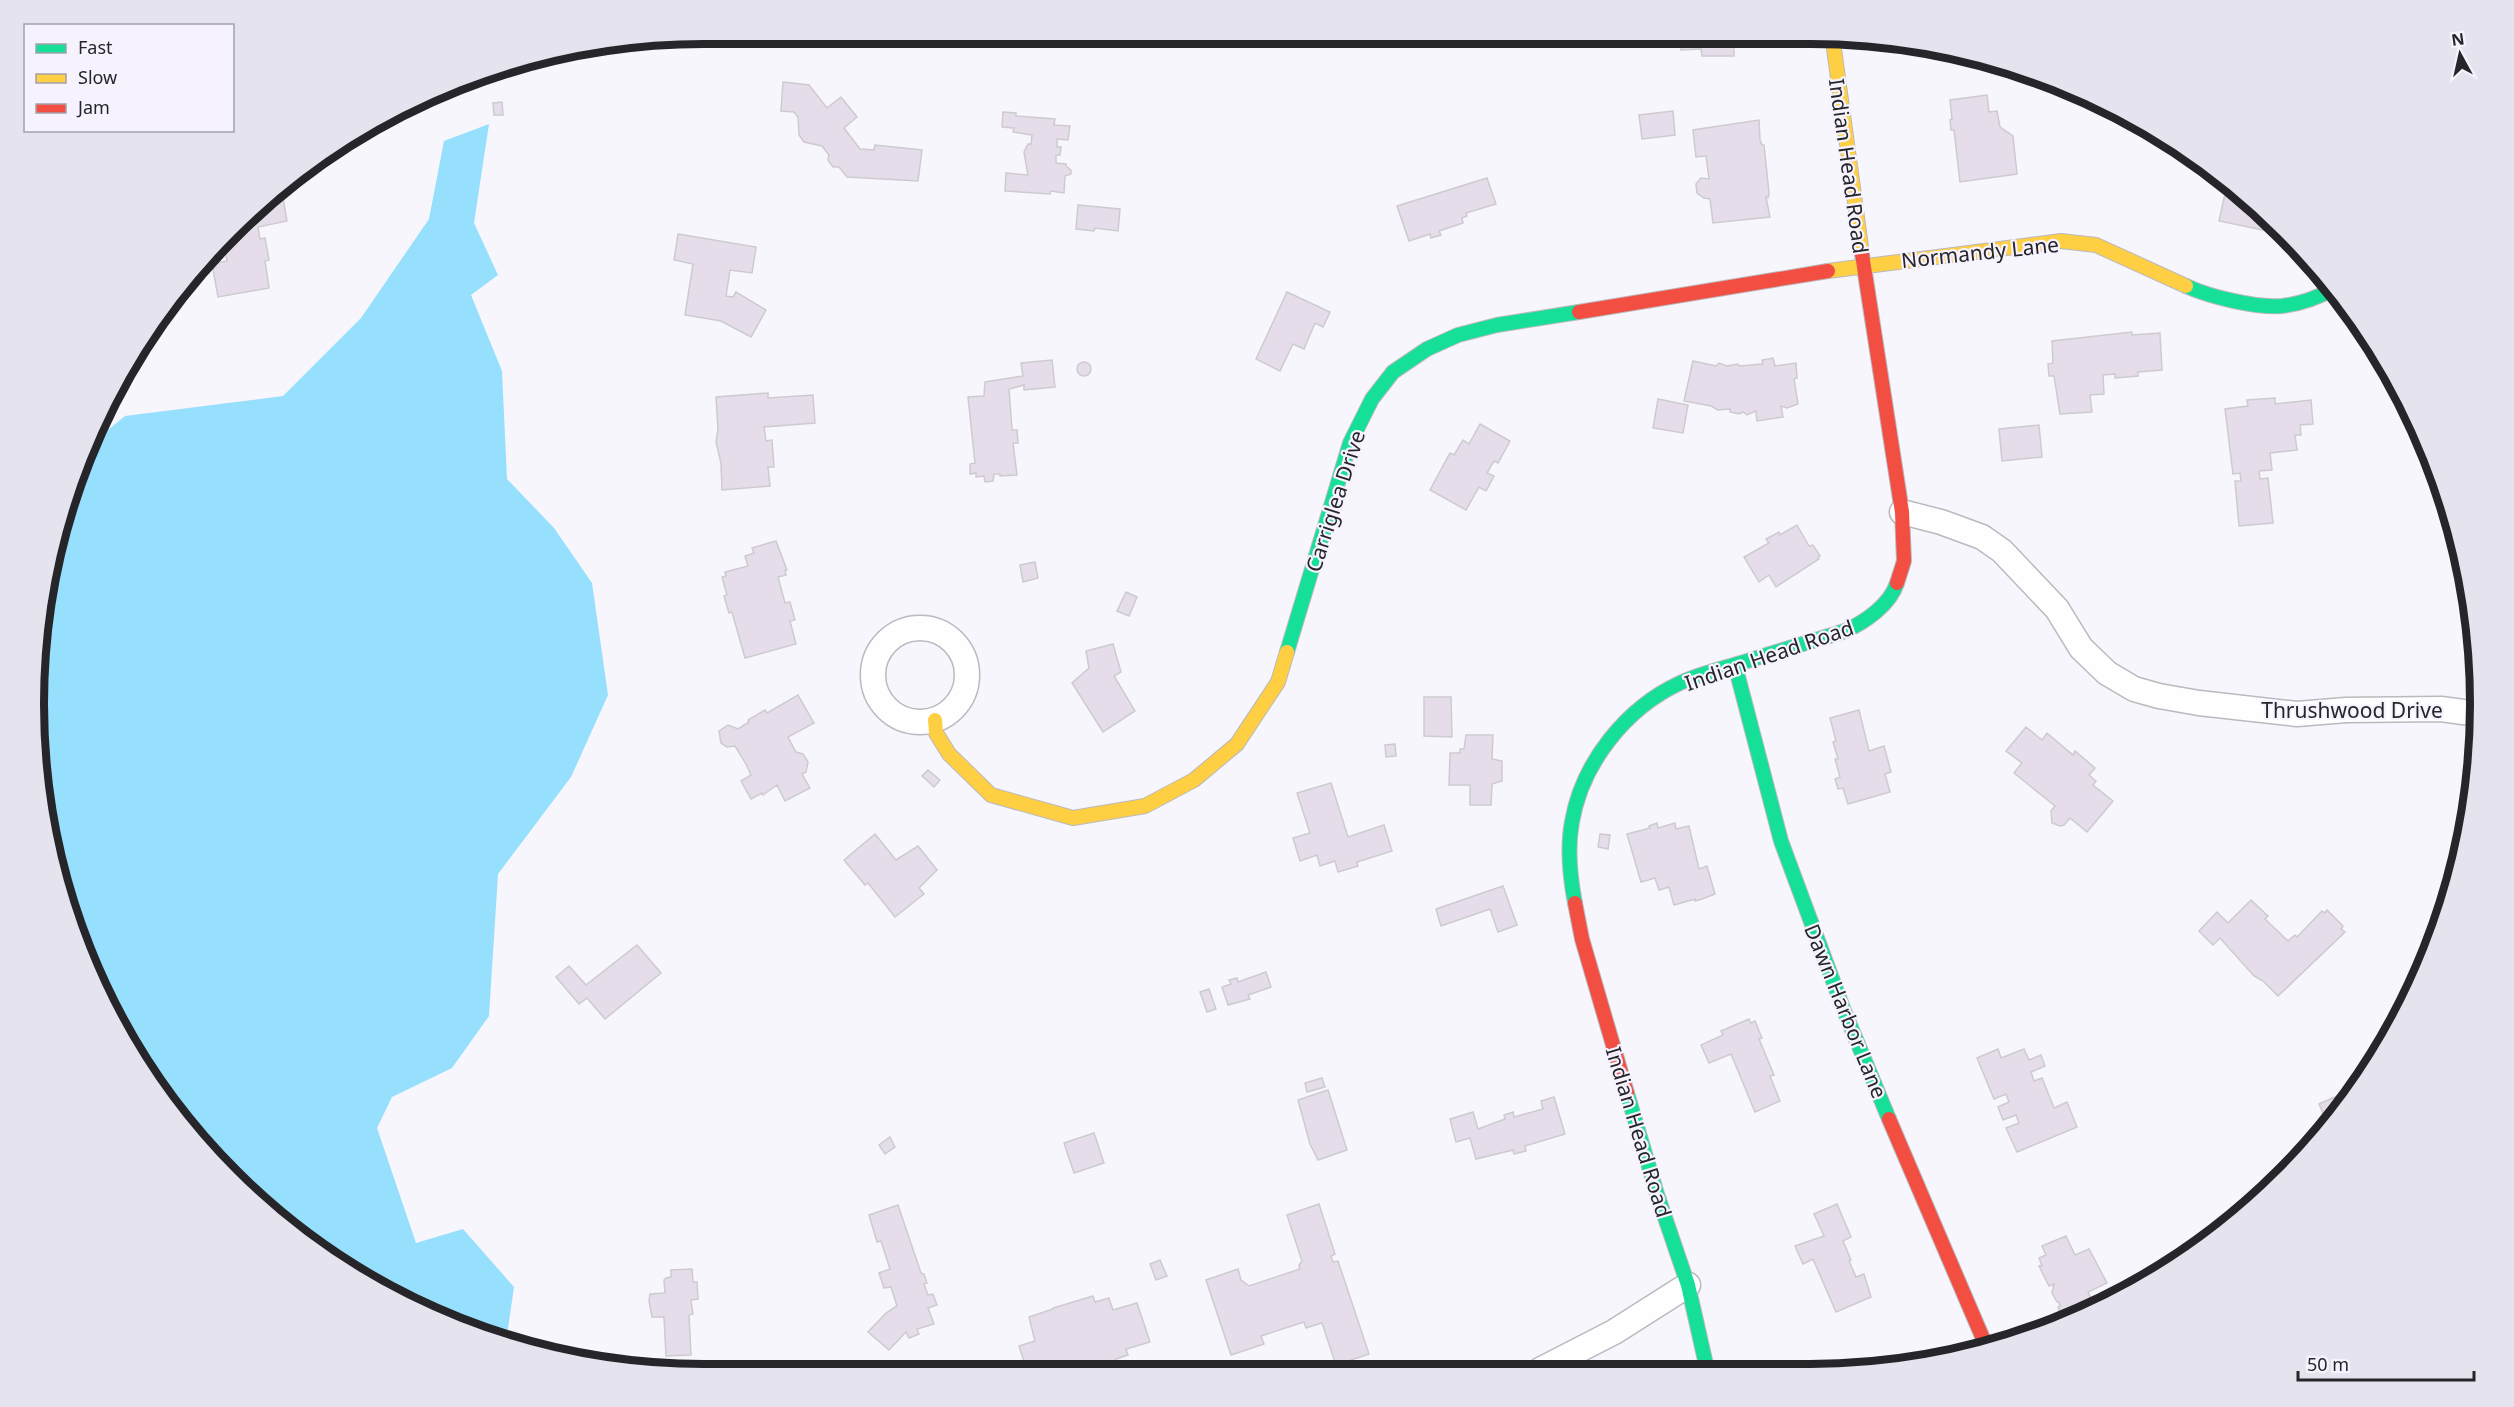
<svg xmlns="http://www.w3.org/2000/svg" width="2514" height="1407" viewBox="0 0 2514 1407" font-family="'Noto Sans',sans-serif">
	<style>
		.water { fill: #96dffd }
		.building { fill: #e5ddea; stroke: #cdcbcf; stroke-width: 1.5 }
		.lines { fill: none; stroke-linecap: round; stroke-linejoin: round }
		.street-casing { stroke: #bab9be; stroke-width: 27 }
		.fast-casing { stroke: #bab9be; stroke-width: 16 }
		.slow-casing { stroke: #bab9be; stroke-width: 16 }
		.jam-casing { stroke: #bab9be; stroke-width: 16 }
		.street { stroke: #fefeff; stroke-width: 24 }
		.fast { stroke: #16e098; stroke-width: 14 }
		.slow { stroke: #ffcf43; stroke-width: 14 }
		.jam { stroke: #f24e42; stroke-width: 14 }
		.labels { text-anchor: middle; dominant-baseline: central; stroke-width: 4.5; stroke-linejoin: round; paint-order: stroke }
		.street-label { font-size: 21px; fill: #26252a; stroke: #f6f3ff }
		.rim { fill: none; stroke: #26252a; stroke-width: 8 }
	</style>
	<rect width="100%" height="100%" fill="#f7f6fc"/>
	<path class="water" d="M 489,124 L 474,223 L 498,275 L 471,295 L 502,371 L 507,479 L 554,528 L 592,583 L 608,695 L 571,777 L 498,874 L 489,1016 L 452,1068 L 392,1097 L 377,1128 L 416,1243 L 463,1229 L 514,1287 L 506,1342 L 488,1339 L 368,1284 L 262,1208 L 199,1145 L 123,1039 L 84,960 L 46,835 L 34,747 L 39,616 L 56,530 L 87,447 L 125,416 L 283,396 L 361,318 L 429,219 L 444,141 Z"/>
	<g class="building">
		<path d="M 1681,35 L 1734,35 L 1734,56 L 1702,56 L 1701,49 L 1681,50 Z"/>
		<path d="M 783,82 L 809,85 L 827,108 L 841,97 L 857,117 L 844,128 L 860,149 L 874,150 L 875,145 L 922,150 L 918,181 L 847,177 L 839,167 L 833,167 L 828,160 L 829,155 L 822,146 L 804,142 L 799,135 L 798,117 L 794,112 L 781,111 Z"/>
		<path d="M 1987,95 L 1989,112 L 1997,111 L 2000,127 L 2013,136 L 2017,174 L 1960,182 L 1954,130 L 1951,130 L 1950,120 L 1952,119 L 1950,100 Z"/>
		<path d="M 502,102 L 503,115 L 494,115 L 493,103 Z"/>
		<path d="M 1673,111 L 1675,135 L 1642,139 L 1639,115 Z"/>
		<path d="M 1003,112 L 1016,113 L 1016,116 L 1055,119 L 1054,125 L 1070,126 L 1068,140 L 1057,139 L 1057,147 L 1061,147 L 1060,155 L 1056,155 L 1056,163 L 1066,164 L 1066,166 L 1071,170 L 1071,174 L 1065,176 L 1064,193 L 1051,191 L 1050,194 L 1005,191 L 1006,173 L 1028,175 L 1024,152 L 1028,144 L 1031,144 L 1032,135 L 1013,132 L 1014,128 L 1002,127 Z"/>
		<path d="M 1759,120 L 1760,140 L 1762,145 L 1764,145 L 1769,193 L 1768,198 L 1766,197 L 1770,217 L 1713,223 L 1710,199 L 1704,198 L 1697,193 L 1696,184 L 1701,178 L 1709,179 L 1706,156 L 1696,157 L 1693,130 Z"/>
		<path d="M 1487,178 L 1496,204 L 1466,213 L 1467,216 L 1462,218 L 1463,223 L 1439,231 L 1441,235 L 1431,238 L 1430,234 L 1409,241 L 1397,206 Z"/>
		<path d="M 2224,179 L 2253,200 L 2271,219 L 2268,231 L 2219,221 L 2227,185 Z"/>
		<path d="M 281,186 L 287,221 L 258,227 L 260,239 L 265,238 L 269,260 L 265,261 L 269,288 L 218,297 L 212,264 L 227,261 L 223,238 Z"/>
		<path d="M 1078,205 L 1120,209 L 1118,231 L 1095,228 L 1094,231 L 1076,229 Z"/>
		<path d="M 678,234 L 756,247 L 752,273 L 730,270 L 726,296 L 733,297 L 736,292 L 766,310 L 751,337 L 721,321 L 685,315 L 693,264 L 674,260 Z"/>
		<path d="M 1287,292 L 1330,312 L 1323,327 L 1315,323 L 1304,349 L 1293,344 L 1280,371 L 1256,359 Z"/>
		<path d="M 2132,332 L 2132,335 L 2160,333 L 2162,370 L 2138,372 L 2138,376 L 2115,378 L 2115,374 L 2103,375 L 2104,394 L 2090,395 L 2092,412 L 2060,414 L 2054,376 L 2049,376 L 2048,364 L 2053,363 L 2052,341 Z"/>
		<path d="M 1773,358 L 1775,366 L 1796,363 L 1797,378 L 1794,379 L 1798,404 L 1787,408 L 1781,406 L 1783,417 L 1757,421 L 1756,411 L 1747,415 L 1743,412 L 1739,414 L 1730,412 L 1730,409 L 1718,410 L 1711,406 L 1684,401 L 1693,361 L 1716,366 L 1719,363 L 1727,366 L 1738,364 L 1739,366 L 1763,364 L 1762,360 Z"/>
		<path d="M 1052,360 L 1055,387 L 1024,390 L 1024,385 L 1009,389 L 1012,430 L 1017,430 L 1018,443 L 1013,443 L 1017,475 L 1000,476 L 1000,474 L 994,474 L 993,481 L 985,482 L 984,476 L 976,477 L 976,473 L 970,474 L 970,464 L 975,463 L 968,397 L 984,396 L 985,382 L 1023,376 L 1021,363 Z"/>
		<path d="M 2382,360 L 2394,378 L 2387,384 L 2374,366 Z"/>
		<circle cx="1084" cy="369" r="7"/>
		<path d="M 768,393 L 768,398 L 813,395 L 815,423 L 764,427 L 766,441 L 772,440 L 774,467 L 768,467 L 770,486 L 722,490 L 721,463 L 716,442 L 718,429 L 716,397 Z"/>
		<path d="M 2275,398 L 2275,404 L 2311,400 L 2313,424 L 2300,425 L 2301,435 L 2295,435 L 2297,450 L 2270,453 L 2272,470 L 2259,471 L 2260,479 L 2268,478 L 2273,523 L 2239,526 L 2235,481 L 2241,481 L 2240,473 L 2233,474 L 2225,409 L 2248,406 L 2247,400 Z"/>
		<path d="M 1658,399 L 1688,405 L 1683,433 L 1653,428 Z"/>
		<path d="M 1480,424 L 1510,441 L 1498,463 L 1494,461 L 1487,473 L 1494,476 L 1486,491 L 1479,487 L 1466,510 L 1430,490 L 1450,453 L 1454,455 L 1463,440 L 1469,444 Z"/>
		<path d="M 2039,425 L 2042,457 L 2002,461 L 1999,429 Z"/>
		<path d="M 1797,525 L 1809,546 L 1813,545 L 1820,556 L 1818,557 L 1819,559 L 1776,587 L 1769,575 L 1759,582 L 1744,557 L 1769,543 L 1766,539 L 1779,532 L 1780,535 Z"/>
		<path d="M 776,541 L 787,570 L 785,570 L 786,575 L 778,577 L 785,603 L 790,602 L 795,620 L 790,621 L 796,644 L 745,658 L 732,612 L 729,613 L 724,596 L 727,595 L 722,577 L 726,576 L 725,572 L 748,566 L 745,556 L 754,553 L 752,548 Z"/>
		<path d="M 1035,562 L 1038,578 L 1023,582 L 1020,565 Z"/>
		<path d="M 1126,592 L 1137,597 L 1129,616 L 1117,611 Z"/>
		<path d="M 1113,644 L 1121,672 L 1114,676 L 1135,711 L 1103,732 L 1072,683 L 1089,668 L 1086,651 Z"/>
		<path d="M 798,695 L 814,723 L 788,737 L 796,752 L 803,754 L 808,762 L 806,772 L 802,774 L 810,788 L 785,801 L 777,785 L 763,795 L 762,793 L 751,799 L 741,781 L 751,775 L 746,764 L 735,746 L 727,747 L 721,743 L 719,731 L 728,725 L 738,729 L 749,722 L 748,720 L 765,710 L 767,713 Z"/>
		<path d="M 1424,697 L 1451,697 L 1452,737 L 1424,736 Z"/>
		<path d="M 1859,710 L 1869,751 L 1884,746 L 1891,772 L 1885,774 L 1890,792 L 1848,804 L 1843,788 L 1838,789 L 1835,779 L 1840,777 L 1835,759 L 1838,759 L 1833,742 L 1836,741 L 1830,718 Z"/>
		<path d="M 2026,727 L 2042,740 L 2047,733 L 2073,755 L 2075,751 L 2095,768 L 2089,775 L 2096,781 L 2093,785 L 2113,801 L 2087,832 L 2070,818 L 2064,825 L 2060,826 L 2052,823 L 2051,811 L 2055,806 L 2014,773 L 2022,763 L 2006,751 Z"/>
		<path d="M 1466,735 L 1493,735 L 1492,759 L 1502,761 L 1502,781 L 1492,784 L 1491,805 L 1470,805 L 1470,785 L 1449,785 L 1450,753 L 1460,753 L 1460,749 L 1464,749 Z"/>
		<path d="M 1395,744 L 1396,756 L 1386,757 L 1385,745 Z"/>
		<path d="M 928,770 L 940,780 L 934,787 L 922,776 Z"/>
		<path d="M 1331,783 L 1348,837 L 1384,825 L 1392,851 L 1357,862 L 1358,866 L 1338,872 L 1335,861 L 1320,866 L 1317,855 L 1300,861 L 1293,838 L 1310,833 L 1297,793 Z"/>
		<path d="M 1657,823 L 1658,828 L 1675,823 L 1676,829 L 1689,826 L 1699,869 L 1707,866 L 1715,894 L 1702,899 L 1695,901 L 1695,899 L 1674,905 L 1669,887 L 1659,890 L 1655,878 L 1641,882 L 1627,834 L 1650,828 L 1649,826 Z"/>
		<path d="M 875,834 L 896,860 L 918,846 L 937,870 L 919,888 L 924,894 L 895,917 L 868,883 L 865,885 L 844,860 Z"/>
		<path d="M 1600,834 L 1610,835 L 1608,849 L 1598,847 Z"/>
		<path d="M 1503,886 L 1517,925 L 1498,932 L 1490,909 L 1441,926 L 1436,909 Z"/>
		<path d="M 2251,900 L 2268,916 L 2265,919 L 2288,941 L 2295,935 L 2297,937 L 2322,911 L 2325,913 L 2327,910 L 2343,926 L 2341,929 L 2345,932 L 2278,996 L 2263,981 L 2254,976 L 2220,938 L 2213,945 L 2199,931 L 2217,912 L 2228,923 Z"/>
		<path d="M 637,945 L 661,973 L 605,1019 L 587,998 L 579,1004 L 556,977 L 569,966 L 586,985 Z"/>
		<path d="M 1266,972 L 1271,987 L 1248,995 L 1250,999 L 1228,1005 L 1222,987 L 1231,984 L 1229,980 L 1237,978 L 1238,982 Z"/>
		<path d="M 1209,989 L 1216,1009 L 1207,1012 L 1200,992 Z"/>
		<path d="M 1749,1019 L 1751,1023 L 1755,1021 L 1762,1038 L 1759,1039 L 1774,1075 L 1770,1076 L 1780,1101 L 1755,1112 L 1731,1054 L 1709,1063 L 1701,1045 L 1723,1035 L 1721,1031 Z"/>
		<path d="M 1998,1049 L 2001,1058 L 2024,1049 L 2029,1060 L 2041,1055 L 2045,1066 L 2031,1072 L 2034,1081 L 2042,1078 L 2054,1108 L 2067,1102 L 2077,1127 L 2017,1152 L 2006,1128 L 2019,1123 L 2016,1115 L 2003,1120 L 1998,1107 L 2009,1102 L 2006,1094 L 1994,1099 L 1977,1058 Z"/>
		<path d="M 1322,1078 L 1325,1087 L 1307,1092 L 1305,1083 Z"/>
		<path d="M 2353,1089 L 2327,1122 L 2319,1104 Z"/>
		<path d="M 1328,1090 L 1347,1150 L 1318,1160 L 1310,1144 L 1298,1100 Z"/>
		<path d="M 1554,1097 L 1565,1134 L 1525,1146 L 1526,1151 L 1514,1154 L 1513,1150 L 1476,1159 L 1470,1138 L 1456,1142 L 1450,1119 L 1473,1112 L 1478,1129 L 1505,1119 L 1504,1115 L 1513,1112 L 1514,1117 L 1543,1109 L 1541,1101 Z"/>
		<path d="M 1094,1133 L 1104,1163 L 1074,1173 L 1064,1143 Z"/>
		<path d="M 890,1137 L 895,1147 L 885,1154 L 879,1145 Z"/>
		<path d="M 1319,1204 L 1335,1254 L 1331,1256 L 1333,1262 L 1338,1261 L 1369,1354 L 1336,1365 L 1322,1323 L 1306,1328 L 1304,1322 L 1261,1336 L 1264,1344 L 1231,1355 L 1206,1280 L 1238,1269 L 1241,1280 L 1249,1286 L 1300,1269 L 1299,1265 L 1302,1261 L 1287,1215 Z"/>
		<path d="M 1837,1204 L 1851,1237 L 1843,1241 L 1851,1260 L 1849,1261 L 1856,1277 L 1864,1274 L 1871,1297 L 1836,1312 L 1813,1259 L 1803,1264 L 1795,1246 L 1824,1236 L 1814,1214 Z"/>
		<path d="M 898,1205 L 921,1273 L 924,1274 L 927,1283 L 924,1284 L 928,1295 L 933,1294 L 937,1305 L 928,1308 L 934,1324 L 917,1329 L 919,1334 L 909,1338 L 906,1332 L 889,1350 L 868,1332 L 886,1313 L 897,1306 L 891,1287 L 884,1288 L 879,1273 L 890,1269 L 881,1241 L 877,1242 L 869,1215 Z"/>
		<path d="M 2066,1236 L 2075,1255 L 2089,1249 L 2107,1283 L 2088,1292 L 2094,1305 L 2064,1320 L 2063,1312 L 2060,1313 L 2058,1307 L 2060,1306 L 2059,1302 L 2057,1302 L 2052,1293 L 2054,1284 L 2049,1286 L 2039,1266 L 2042,1266 L 2039,1258 L 2046,1255 L 2042,1246 Z"/>
		<path d="M 1160,1260 L 1167,1276 L 1156,1280 L 1150,1264 Z"/>
		<path d="M 692,1269 L 693,1282 L 697,1282 L 698,1299 L 691,1300 L 693,1314 L 689,1315 L 691,1355 L 666,1356 L 664,1317 L 652,1317 L 649,1301 L 650,1294 L 665,1293 L 664,1280 L 666,1278 L 671,1277 L 671,1270 Z"/>
		<path d="M 1093,1296 L 1095,1302 L 1109,1298 L 1113,1310 L 1137,1303 L 1150,1342 L 1126,1349 L 1128,1355 L 1116,1359 L 1118,1365 L 1100,1371 L 1027,1371 L 1019,1346 L 1035,1341 L 1029,1317 L 1053,1309 L 1053,1308 Z"/>
	</g>
	<g class="lines">
		<defs>
			<g id="street">
				<path d="M 1902,512 L 1941,522 L 1982,537 L 2002,551 L 2057,609 L 2081,648 L 2107,673 L 2134,689 L 2159,696 L 2199,703 L 2297,714 L 2346,710 L 2441,709 L 2478,714"/>
				<circle cx="920" cy="675" r="47"/>
				<path d="M 1540,1370 L 1614,1332 L 1688,1285"/>
			</g>
			<g id="fast">
				<path d="M 2186,286 C 2210,297 2256,308 2282,306 C 2301,304 2319,297 2335,288"/>
				<path d="M 1287,652 L 1350,443 L 1372,399 L 1393,372 L 1427,349 L 1458,335 L 1497,325 L 1579,312"/>
				<path d="M 1735,665 L 1781,841 L 1843,1008 L 1889,1119"/>
				<path d="M 1575,903 C 1570,877 1567,848 1572,822 C 1582,763 1626,708 1680,683 C 1699,674 1720,669 1741,663 C 1775,652 1810,642 1845,631 C 1865,622 1890,605 1897,583"/>
				<path d="M 1627,1093 L 1657,1194 L 1688,1285 L 1707,1369"/>
			</g>
			<g id="slow">
				<path d="M 1832,34 L 1862,254"/>
				<path d="M 1828,271 L 2061,241 L 2096,245 L 2186,286"/>
				<path d="M 935,720 L 936,733 L 949,754 L 991,795 L 1073,818 L 1145,806 L 1194,780 L 1237,744 L 1278,682 L 1287,652"/>
			</g>
			<g id="jam">
				<path d="M 1862,254 L 1902,512 L 1904,561 L 1897,583"/>
				<path d="M 1579,312 L 1828,271"/>
				<path d="M 1575,903 L 1582,939 L 1627,1093"/>
				<path d="M 1889,1119 L 1987,1348"/>
			</g>
		</defs>
		<use href="#street" class="street-casing"/>
		<use href="#fast" class="fast-casing"/>
		<use href="#slow" class="slow-casing"/>
		<use href="#jam" class="jam-casing"/>
		<use href="#street" class="street"/>
		<use href="#fast" class="fast"/>
		<use href="#slow" class="slow"/>
		<use href="#jam" class="jam"/>
	</g>
	<g class="labels">
		<g class="street-label">
			<text transform="translate(1849 166) rotate(82)">Indian Head Road</text>
			<text transform="translate(1980 252) rotate(-6)">Normandy Lane</text>
			<text transform="translate(1335 501) rotate(-72)">Carriglea Drive</text>
			<text transform="translate(1769 655) rotate(-19)">Indian Head Road</text>
			<text x="2352" y="710">Thrushwood Drive</text>
			<text transform="translate(1846 1011) rotate(68)">Dawn Harbor Lane</text>
			<text transform="translate(1639 1132) rotate(73)">Indian Head Road</text>
		</g>
	</g>
	<path d="M0 0H2514V1407H0ZM704 44H1810A660 660 0 0 1 2470 704V704A660 660 0 0 1 1810 1364H704A660 660 0 0 1 44 704V704A660 660 0 0 1 704 44Z" fill="#e5e3ee" fill-rule="evenodd"/>
	<path class="rim" d="M704 44H1810A660 660 0 0 1 2470 704V704A660 660 0 0 1 1810 1364H704A660 660 0 0 1 44 704V704A660 660 0 0 1 704 44Z"/>
	<rect x="24" y="24" width="210" height="108" fill="#f6f3ff" stroke="#a3a1aa" stroke-width="1.5"/>
	<rect x="36" y="44" width="30" height="9" fill="#16e098" stroke="#a3a1aa" stroke-width="1.5"/>
	<text x="78" y="54" font-size="18" fill="#26252a">Fast</text>
	<rect x="36" y="74" width="30" height="9" fill="#ffcf43" stroke="#a3a1aa" stroke-width="1.5"/>
	<text x="78" y="84" font-size="18" fill="#26252a">Slow</text>
	<rect x="36" y="104" width="30" height="9" fill="#f24e42" stroke="#a3a1aa" stroke-width="1.5"/>
	<text x="78" y="114" font-size="18" fill="#26252a">Jam</text>
	<g transform="translate(2460 54) rotate(352)" stroke="#f6f3ff" stroke-width="4.5" paint-order="stroke">
	<path d="M0-4.5L10 22L0 15L-10 22Z" fill="#26252a"/>
	<text y="-9" font-size="16" font-weight="bold" text-anchor="middle" fill="#26252a">N</text>
	</g>
	<path d="M2298 1371v9h176v-9" fill="none" stroke="#26252a" stroke-width="3"/>
	<text x="2307" y="1371" font-size="18" fill="#26252a" stroke="#f6f3ff" stroke-width="4.5" paint-order="stroke">50 m</text>
</svg>
